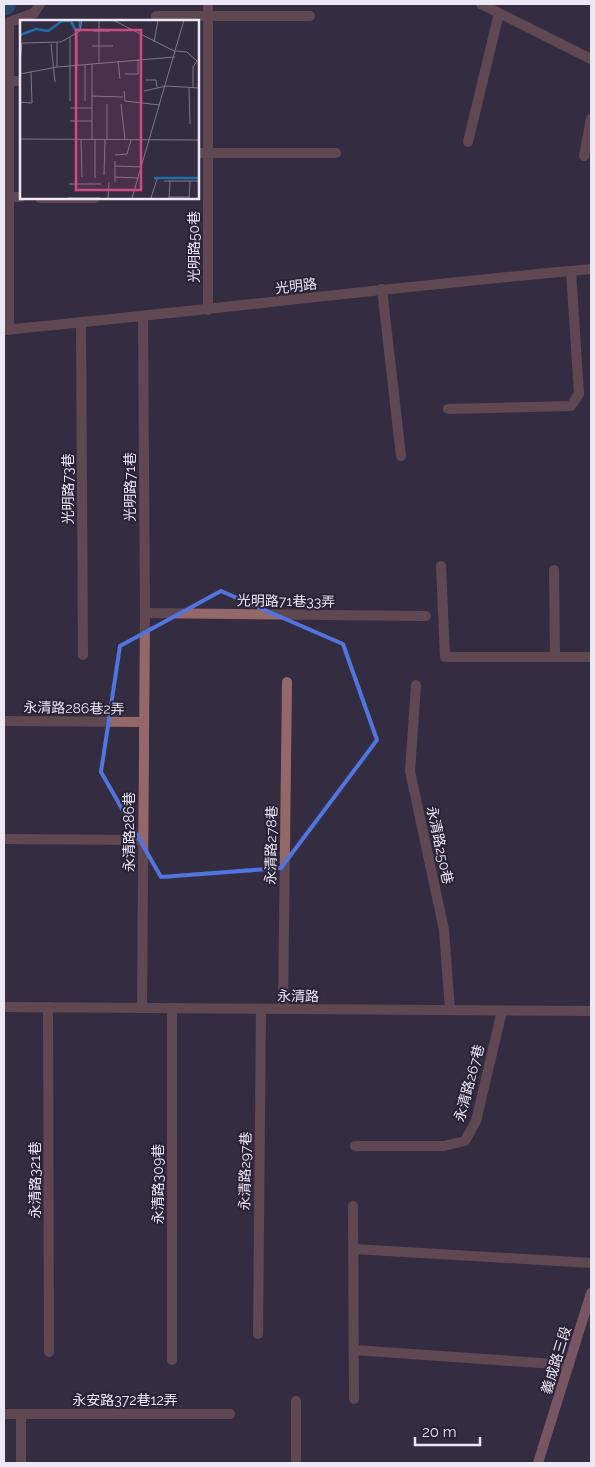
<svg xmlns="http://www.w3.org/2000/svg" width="595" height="1467" viewBox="0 0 595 1467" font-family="Raleway,'Noto Sans TC',sans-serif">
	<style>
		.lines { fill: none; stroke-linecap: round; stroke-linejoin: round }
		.canal { stroke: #1e6dad; stroke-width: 22 }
		.lane { stroke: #946869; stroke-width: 10 }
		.street { stroke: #946869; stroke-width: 10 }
		.secondary { stroke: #ca8688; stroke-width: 10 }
		.marked { fill: none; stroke: #5174df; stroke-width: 4; stroke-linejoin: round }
		.labels { text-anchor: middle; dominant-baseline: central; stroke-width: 4; stroke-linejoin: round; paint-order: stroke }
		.street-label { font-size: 14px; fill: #ece7f5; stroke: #2a2338 }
		.inset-river { fill: none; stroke: #1e6dad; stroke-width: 2.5 }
		.inset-road { fill: none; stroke: #7e778a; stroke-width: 1 }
		.view { fill: #cc4c82; fill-opacity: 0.15; stroke: #cc4c82; stroke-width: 2.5 }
		.inset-edge { fill: none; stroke: #ece7f5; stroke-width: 2.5 }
	</style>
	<rect width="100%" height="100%" fill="#342d42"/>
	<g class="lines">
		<path class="canal" d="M 4,4 L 5,4"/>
		<g class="lane">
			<path d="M 208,4 L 208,310"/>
			<path d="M 481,4 L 591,59"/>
			<path d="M 156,16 L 310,16"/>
			<path d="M 4,24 L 34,13 L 40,4"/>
			<path d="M 9,81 L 21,81"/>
			<path d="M 468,142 L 499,13"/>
			<path d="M 198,153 L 336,153"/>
			<path d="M 584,156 L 591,119"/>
			<path d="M 9,197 L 21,197"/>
			<path d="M 40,198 L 95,198"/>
			<path d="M 382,289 L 401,456"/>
			<path d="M 81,322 L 83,655"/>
			<path d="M 9,330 L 9,23"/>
			<path d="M 448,409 L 571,406 L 579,394 L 571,271"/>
			<path d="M 441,566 L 445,657 L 591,657"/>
			<path d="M 554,570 L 555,657"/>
			<path d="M 145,613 L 426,616"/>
			<path d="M 416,685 L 410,771 L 444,930 L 450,1010"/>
			<path d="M 4,721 L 143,722"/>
			<path d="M 4,839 L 143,840"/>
			<path d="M 48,1007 L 49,1352"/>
			<path d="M 142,1008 L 145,613 L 143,317"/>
			<path d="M 172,1008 L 172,1360"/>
			<path d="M 283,1009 L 287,682"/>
			<path d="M 355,1146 L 444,1146 L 465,1141 L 476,1121 L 502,1011"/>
			<path d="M 353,1206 L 354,1399"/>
			<path d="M 354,1249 L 591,1263"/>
			<path d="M 258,1334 L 261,1009"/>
			<path d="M 354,1350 L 569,1365"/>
			<path d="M 4,1414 L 230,1414"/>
			<path d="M 21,1414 L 21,1463"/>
			<path d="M 296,1463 L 296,1401"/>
		</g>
		<g class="street">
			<path d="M 4,330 C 200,311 395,287 591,269"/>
			<path d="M 4,1007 L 591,1011"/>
		</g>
		<path class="secondary" d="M 538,1463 L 591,1293"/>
	</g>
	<path d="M0 0H595V1467H0ZM 221,591 L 343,644 L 377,740 L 281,868 L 161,877 L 101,772 L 120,646 Z" fill="#342d42" fill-opacity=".55" fill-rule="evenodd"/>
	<path class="marked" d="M 221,591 L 343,644 L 377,740 L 281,868 L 161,877 L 101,772 L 120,646 Z"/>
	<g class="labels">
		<g class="street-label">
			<text transform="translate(194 247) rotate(-90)">光明路50巷</text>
			<text transform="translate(296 286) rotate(-7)">光明路</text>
			<text transform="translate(130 487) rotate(-90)">光明路71巷</text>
			<text transform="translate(68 489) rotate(-90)">光明路73巷</text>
			<text transform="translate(286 601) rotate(1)">光明路71巷33弄</text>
			<text transform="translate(74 708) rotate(1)">永清路286巷2弄</text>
			<text transform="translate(129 832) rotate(-90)">永清路286巷</text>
			<text transform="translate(271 845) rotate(-89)">永清路278巷</text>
			<text transform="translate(440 845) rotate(78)">永清路250巷</text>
			<text transform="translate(298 996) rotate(1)">永清路</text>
			<text transform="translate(469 1083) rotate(-75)">永清路267巷</text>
			<text transform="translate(245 1171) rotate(-89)">永清路297巷</text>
			<text transform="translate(35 1180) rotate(-90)">永清路321巷</text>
			<text transform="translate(158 1184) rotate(-90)">永清路309巷</text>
			<text transform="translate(556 1360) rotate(-73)">義成路三段</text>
			<text x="125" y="1400">永安路372巷12弄</text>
		</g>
	</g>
	<g transform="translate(20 20)">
		<rect width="179" height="179" fill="#342d42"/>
		<path class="inset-river" d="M 0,15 L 16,9 L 28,11 L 42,1 L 51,1 L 56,11 L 60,8 L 60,0M 134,158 L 179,158"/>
		<path class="inset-road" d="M 79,0 L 79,43M 93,0 L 156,32M 73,11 L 90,11M 50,17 L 50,81M 37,22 L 37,47M 134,22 L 138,0M 31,24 L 35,62M 72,26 L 93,26M 156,31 L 167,32 L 177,41M 98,41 L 100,59M 0,43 L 2,23 L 41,22 L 60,11 L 62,0M 65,45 L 65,81M 57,46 L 57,12M 0,54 L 37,47 L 155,37M 105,54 L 118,54 L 118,39M 125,60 L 136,60 L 137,67M 169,68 L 170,104M 173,68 L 173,47 L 177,41M 104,71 L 105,81 L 140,85M 124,71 L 146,66 L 179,68M 72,76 L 103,77M 0,82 L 12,83 L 11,52M 101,84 L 105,120M 50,88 L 72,88M 50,101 L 72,101M 0,119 L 179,120M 61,119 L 62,157M 72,120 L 72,44M 75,120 L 75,158M 87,120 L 87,84M 95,135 L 107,134 L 111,120M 95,141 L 95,162M 95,146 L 122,147M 84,155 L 85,120M 95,157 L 118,158M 144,161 L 179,161M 49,164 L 81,164M 149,177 L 169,177M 48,178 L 80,178M 88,178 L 89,162M 112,178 L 164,0M 131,178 L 137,159M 149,178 L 150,161M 169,178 L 170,161"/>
		<path class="view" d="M 56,10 L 121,10 L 121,170 L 56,170 Z"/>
		<rect width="179" height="179" class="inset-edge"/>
	</g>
	<rect width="595" height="1467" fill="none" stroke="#ece7f5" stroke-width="10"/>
	<path d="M415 1437v8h65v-8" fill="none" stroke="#ece7f5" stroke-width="2.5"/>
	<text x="422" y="1437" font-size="15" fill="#ece7f5" stroke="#2a2338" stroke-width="4" paint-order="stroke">20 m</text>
</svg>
